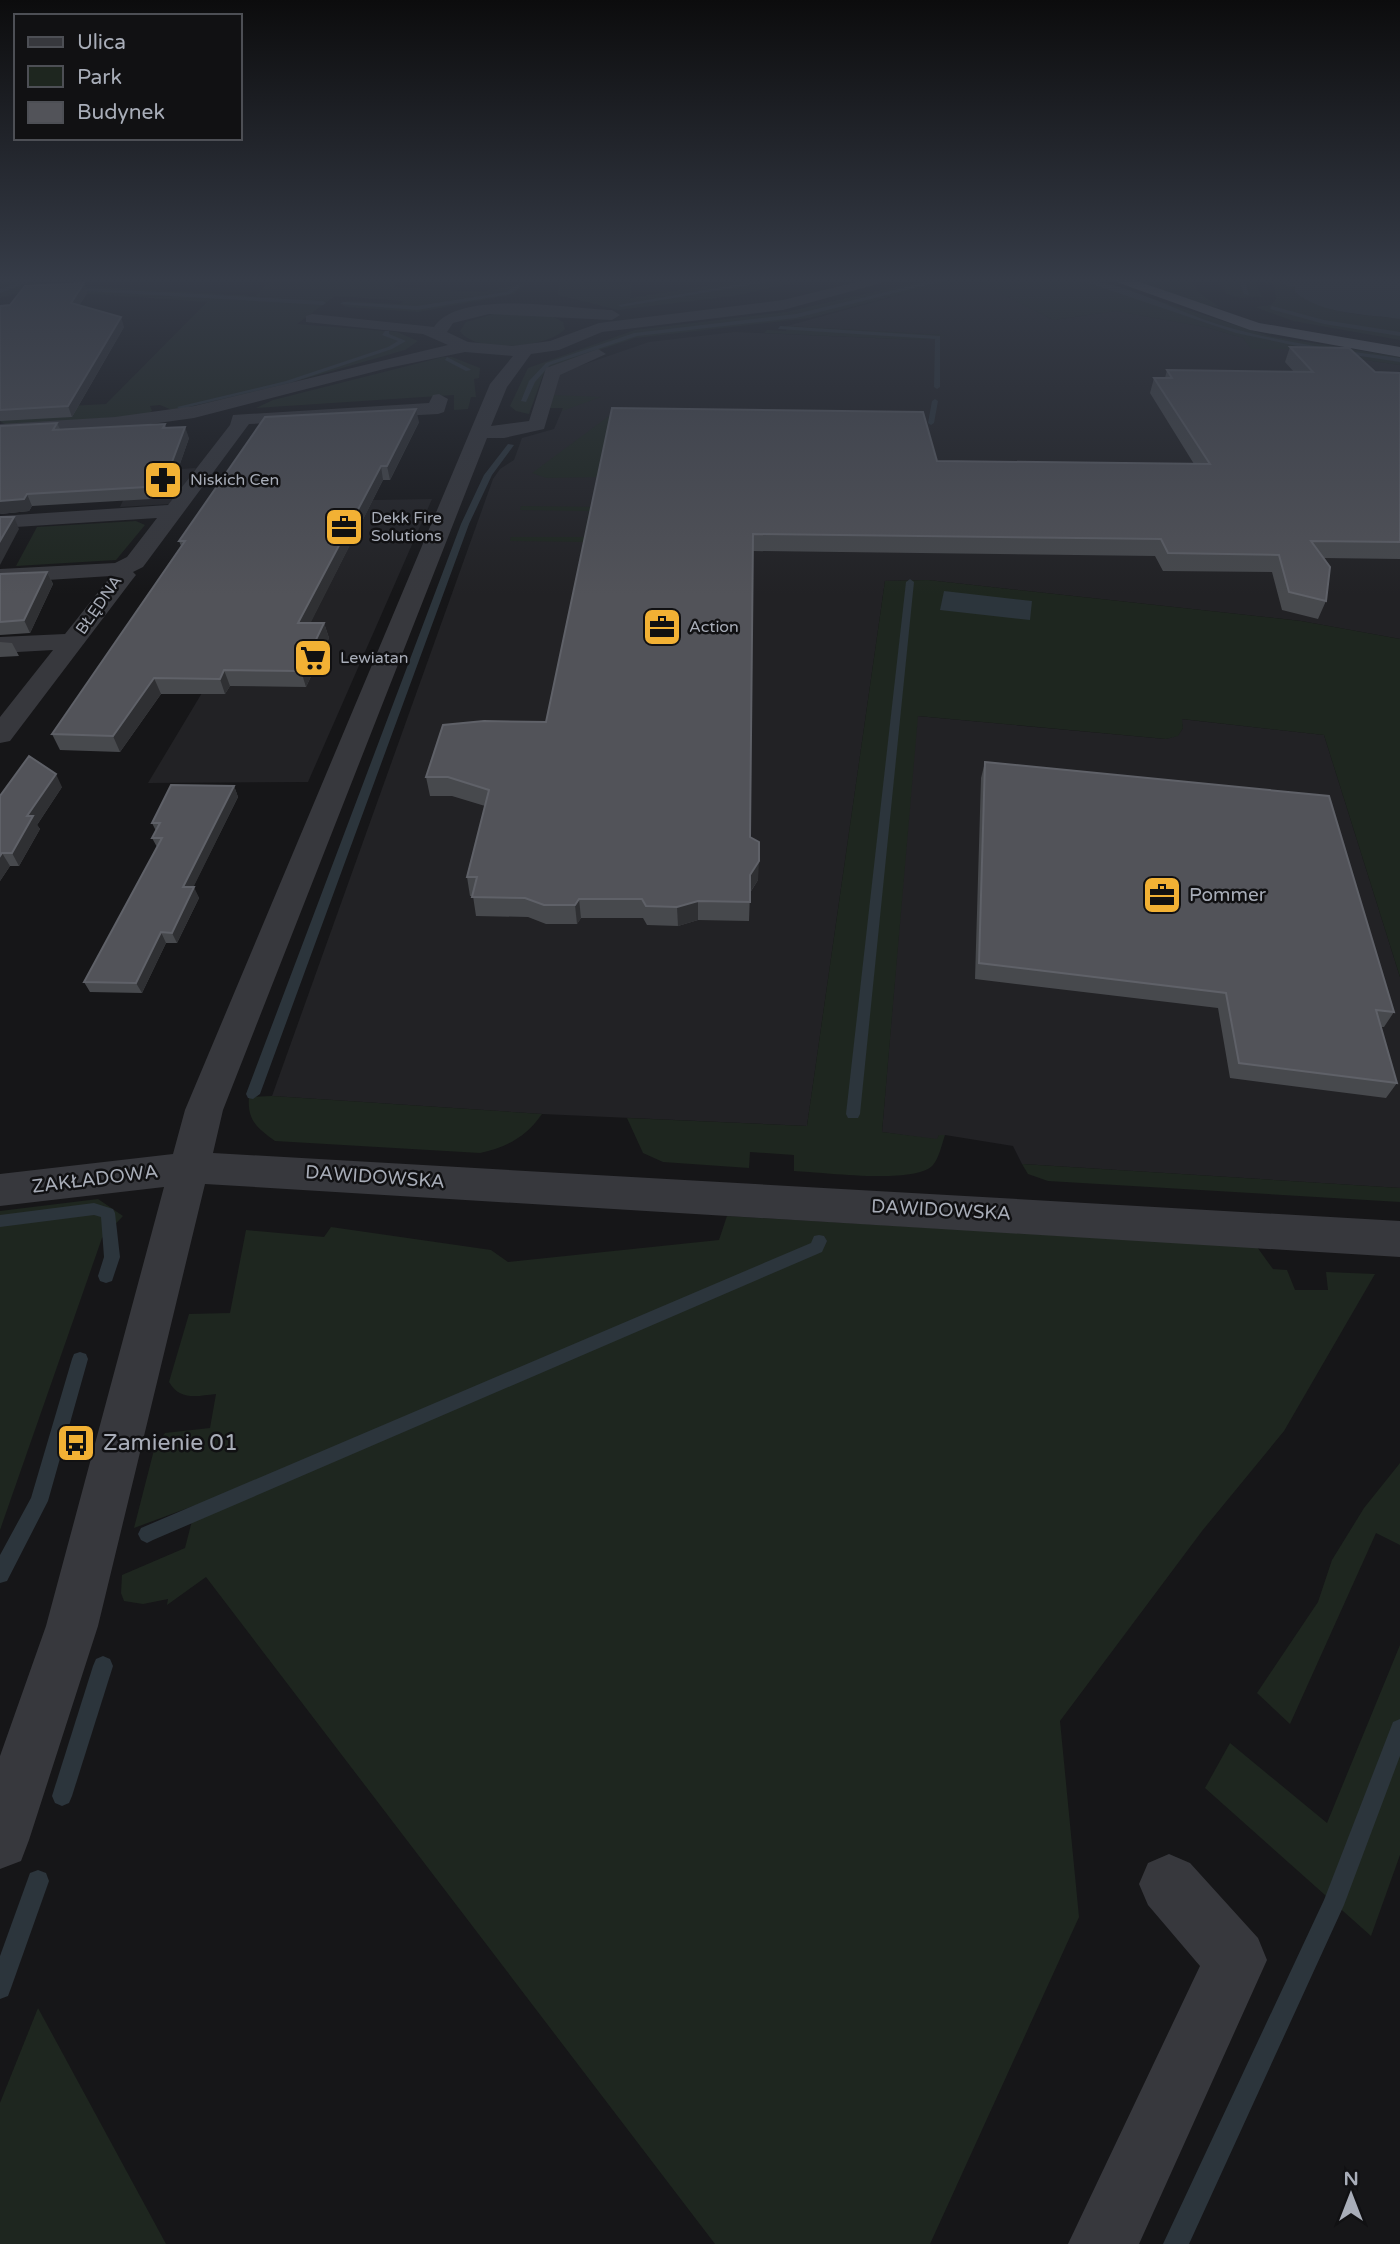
<svg xmlns="http://www.w3.org/2000/svg" width="1400" height="2244" viewBox="0 0 1400 2244" font-family="'Varela Round',sans-serif">
	<style>
		.built { fill: #222225 }
		.green { fill: #1e261f }
		.water { fill: #2c353c }
		.lines { fill: none; stroke-linecap: round; stroke-linejoin: round }
		.stream { fill: #2c353c; fill-rule: evenodd }
		.minor { fill: #37383d; fill-rule: evenodd }
		.highway { fill: #63666e; fill-rule: evenodd }
		.wall { fill: #47494d }
		.shaded-wall { fill: #2f3033 }
		.building { fill: #525359; stroke: #5f6168; stroke-width: 2 }
		.labels { text-anchor: middle; dominant-baseline: central; stroke-width: 5; stroke-linejoin: round; paint-order: stroke }
		.far-poi-label { font-size: 16px; fill: #a8adb8; stroke: #111113; text-anchor: start }
		.far-street-label { font-size: 16px; fill: #a8adb8; stroke: #111113 }
		.poi-label { font-size: 19px; fill: #a8adb8; stroke: #111113; text-anchor: start }
		.street-label { font-size: 19px; fill: #a8adb8; stroke: #111113 }
		.near-poi-label { font-size: 23px; fill: #a8adb8; stroke: #111113; text-anchor: start }
	</style>
	<rect width="100%" height="100%" fill="#161618"/>
	<g class="built">
		<path d="M 967,280 L 977,281 L 1053,320 L 1116,311 L 1205,327 L 1243,338 L 1252,349 L 1288,349 L 1400,365 L 1400,639 L 1301,621 L 928,580 L 885,581 L 807,1126 L 542,1114 L 272,1096 L 493,479 L 500,469 L 514,460 L 522,438 L 554,429 L 563,408 L 550,408 L 559,373 L 649,342 L 735,332 L 921,340 L 932,338 L 942,335 L 787,326 L 921,289 Z"/>
		<path d="M 196,468 L 170,504 L 120,507 L 136,472 Z"/>
		<path d="M 432,499 L 308,782 L 148,783 L 317,501 Z"/>
		<path d="M 917,716 L 1166,739 L 1178,735 L 1183,728 L 1181,719 L 1324,735 L 1400,977 L 1400,1188 L 1022,1164 L 1013,1146 L 945,1135 L 939,1135 L 938,1140 L 882,1132 Z"/>
	</g>
	<g class="green">
		<path d="M 272,280 L 399,281 L 394,287 L 482,292 L 525,283 L 515,294 L 418,312 L 347,307 L 342,305 L 347,301 L 400,304 L 404,301 L 335,296 L 297,324 L 397,332 L 418,341 L 405,350 L 255,393 L 172,410 L 160,405 L 150,406 L 152,411 L 145,415 L 7,425 L 1,422 L 0,418 L 10,409 L 106,404 L 207,302 L 33,290 L 0,298 L 0,282 L 43,281 L 40,283 L 255,296 Z"/>
		<path d="M 559,281 L 632,284 L 630,298 L 739,281 L 804,281 L 733,296 L 618,310 L 558,295 Z"/>
		<path d="M 922,281 L 967,281 L 921,289 L 809,318 L 635,338 L 549,367 L 543,375 L 529,414 L 516,411 L 510,406 L 528,368 L 635,330 L 786,312 Z"/>
		<path d="M 977,281 L 1097,281 L 1269,336 L 1400,357 L 1400,365 L 1288,349 L 1251,349 L 1243,338 L 1205,327 L 1116,311 L 1053,320 Z"/>
		<path d="M 1134,281 L 1192,281 L 1197,291 L 1219,307 L 1208,306 Z"/>
		<path d="M 1218,281 L 1300,281 L 1295,285 C 1313,316 1367,314 1400,319 L 1400,340 L 1293,321 L 1255,307 L 1271,305 L 1276,299 L 1274,284 L 1256,282 L 1262,297 L 1240,298 L 1227,294 Z"/>
		<path d="M 497,313 L 552,316 L 563,322 L 565,329 C 549,348 474,354 460,331 L 466,322 Z"/>
		<path d="M 787,326 L 945,335 L 921,340 L 764,333 L 767,330 L 786,331 Z"/>
		<path d="M 443,357 L 452,357 L 480,368 L 479,378 L 474,379 L 476,397 L 471,397 L 468,409 L 454,410 L 454,395 L 256,408 L 273,400 Z"/>
		<path d="M 553,395 L 601,397 L 562,411 L 563,408 L 550,408 Z"/>
		<path d="M 618,414 L 602,477 L 546,478 L 532,473 L 609,416 Z"/>
		<path d="M 521,506 L 596,507 L 589,542 L 510,541 L 511,537 L 584,537 L 589,511 L 520,510 Z"/>
		<path d="M 136,521 L 145,525 L 116,560 L 16,566 L 37,527 Z"/>
		<path d="M 928,580 L 1301,621 L 1400,639 L 1400,977 L 1324,735 L 1182,719 L 1183,728 L 1178,736 L 1166,739 L 918,716 L 882,1132 L 937,1139 L 939,1135 L 945,1135 C 942,1144 939,1158 933,1165 C 916,1185 821,1172 794,1171 L 794,1155 L 750,1152 L 749,1168 L 663,1162 L 643,1153 L 627,1118 L 807,1126 L 885,581 Z"/>
		<path d="M 272,1096 L 542,1114 C 526,1137 507,1147 480,1153 L 275,1141 C 257,1128 247,1120 249,1097 Z"/>
		<path d="M 1022,1164 L 1400,1188 L 1400,1202 L 1048,1181 L 1028,1174 Z"/>
		<path d="M 98,1199 L 123,1216 L 102,1238 L 0,1530 L 0,1211 Z"/>
		<path d="M 727,1216 L 1257,1247 L 1273,1269 L 1287,1270 L 1295,1290 L 1328,1290 L 1326,1272 L 1375,1274 L 1284,1431 L 1202,1531 L 1060,1721 L 1079,1917 L 930,2244 L 715,2244 L 206,1577 L 167,1605 L 168,1599 L 143,1604 L 124,1601 L 121,1593 L 122,1575 L 185,1548 L 196,1505 L 134,1528 L 155,1446 L 165,1433 L 210,1428 L 216,1394 C 197,1396 180,1401 169,1382 L 189,1314 L 230,1313 L 246,1230 L 324,1237 L 331,1227 L 491,1250 L 508,1262 L 719,1240 Z"/>
		<path d="M 1400,1463 L 1400,1545 L 1376,1533 L 1290,1724 L 1257,1693 L 1318,1602 L 1332,1560 L 1364,1508 Z"/>
		<path d="M 1400,1645 L 1400,1855 L 1371,1936 L 1205,1788 L 1230,1743 L 1327,1823 Z"/>
		<path d="M 38,2008 L 166,2244 L 0,2244 L 0,2103 Z"/>
	</g>
	<g class="water">
		<path d="M 1300,280 L 1400,281 L 1400,319 C 1367,314 1322,315 1295,292 L 1295,285 Z"/>
		<path d="M 944,591 L 1032,601 L 1030,620 L 940,610 Z"/>
	</g>
	<g class="lines">
		<g class="stream">
			<path d="M 26,280 L 35,280 L 0,293 L 0,289 Z"/>
			<path d="M 763,280 L 778,280 L 621,307 L 618,305 Z"/>
			<path d="M 935,280 L 946,280 L 796,318 L 637,336 L 550,365 L 535,382 L 526,402 L 521,401 L 529,381 L 546,363 L 634,333 L 796,314 Z"/>
			<path d="M 1080,280 C 1120,280 1176,311 1217,324 C 1276,342 1338,350 1400,358 L 1400,362 L 1307,348 L 1236,333 Z"/>
			<path d="M 1239,280 L 1245,280 L 1249,295 L 1244,294 Z"/>
			<path d="M 1284,281 L 1297,284 L 1298,285 L 1295,287 L 1282,284 Z"/>
			<path d="M 518,284 L 520,287 L 510,294 L 417,310 L 340,304 L 343,302 L 417,306 L 506,292 Z"/>
			<path d="M 69,287 L 323,301 L 326,303 L 323,305 L 67,290 Z"/>
			<path d="M 1272,306 L 1324,320 L 1400,332 L 1400,336 L 1324,324 L 1270,309 Z"/>
			<path d="M 780,326 L 940,336 L 940,387 L 937,389 L 934,387 L 935,339 L 778,329 Z"/>
			<path d="M 385,331 L 389,331 L 389,334 L 406,341 L 392,349 L 290,383 L 180,409 L 177,407 L 286,381 L 388,347 L 398,341 L 382,335 Z"/>
			<path d="M 447,357 L 470,369 L 471,370 L 466,371 L 445,360 Z"/>
			<path d="M 935,399 L 938,401 L 934,423 L 931,425 L 928,423 L 932,401 Z"/>
			<path d="M 508,444 L 514,445 L 492,475 L 469,524 L 260,1094 L 253,1099 L 248,1098 L 246,1094 L 461,524 L 484,475 Z"/>
			<path d="M 910,579 L 914,582 L 860,1114 L 858,1118 L 848,1118 L 846,1114 L 906,582 Z"/>
			<path d="M 94,1203 L 113,1209 L 115,1213 L 120,1257 L 112,1281 L 106,1283 L 100,1281 L 98,1276 L 104,1257 L 101,1217 L 94,1215 L 0,1227 L 0,1215 Z"/>
			<path d="M 819,1235 L 824,1236 L 827,1241 L 822,1252 L 153,1540 L 147,1543 L 141,1540 L 138,1534 L 141,1528 L 811,1243 L 814,1236 Z"/>
			<path d="M 80,1352 L 86,1354 L 88,1359 L 48,1501 L 7,1581 L 0,1583 L 0,1555 L 31,1498 L 72,1359 L 74,1354 Z"/>
			<path d="M 103,1656 L 110,1659 L 113,1666 L 72,1796 L 69,1803 L 62,1806 L 55,1803 L 52,1796 L 93,1666 L 96,1659 Z"/>
			<path d="M 1400,1719 L 1400,1756 L 1344,1905 L 1189,2244 L 1163,2244 L 1324,1900 L 1393,1722 Z"/>
			<path d="M 38,1870 L 46,1873 L 49,1881 L 11,1988 L 8,1996 L 0,1999 L 0,1956 L 30,1873 Z"/>
		</g>
		<g class="minor">
			<path d="M 865,280 L 892,280 L 783,310 L 602,332 L 559,350 L 531,354 L 507,387 L 491,426 L 529,421 L 546,368 L 598,349 L 606,354 L 560,375 L 544,429 L 504,438 L 487,438 L 223,1110 L 213,1153 L 1400,1221 L 1400,1257 L 205,1184 L 98,1626 L 29,1840 L 21,1861 L 0,1869 L 0,1756 L 46,1626 L 164,1187 L 0,1206 L 0,1174 L 173,1154 L 185,1110 L 490,384 L 513,356 L 465,352 L 388,368 L 194,418 L 115,429 L 0,436 L 0,424 L 115,417 L 194,406 L 448,345 L 423,334 L 306,322 L 306,316 L 312,314 L 434,327 C 460,288 570,309 612,310 L 620,315 L 612,320 L 489,314 L 453,323 L 447,332 L 468,342 L 512,346 L 550,341 L 599,323 L 783,300 Z"/>
			<path d="M 439,394 L 448,399 L 444,412 L 438,414 L 249,424 L 143,567 L 133,572 L 136,575 L 132,580 L 10,741 L 0,743 L 0,717 L 53,650 L 0,653 L 0,637 L 65,634 L 111,576 L 0,583 L 0,569 L 115,563 L 127,557 L 157,518 L 0,528 L 0,516 L 168,505 L 230,425 L 233,415 L 429,403 L 433,395 Z"/>
			<path d="M 1169,1854 L 1190,1863 L 1258,1938 L 1267,1960 L 1139,2244 L 1068,2244 L 1200,1966 L 1148,1905 L 1139,1884 L 1148,1863 Z"/>
		</g>
		<path class="highway" d="M 1111,280 L 1134,280 L 1259,323 L 1400,347 L 1400,357 L 1250,330 Z"/>
	</g>
	<g class="wall">
		<path d="M 84,283 L 87,293 L 79,306 L 124,327 L 72,417 L 0,421 L 0,306 L 10,305 Z"/>
		<path d="M 1290,347 L 1375,372 L 1400,373 L 1400,559 L 1323,558 L 1326,601 L 1318,619 L 1282,610 L 1272,572 L 1163,571 L 1155,556 L 753,551 L 750,837 L 758,880 L 750,893 L 749,921 L 698,920 L 678,926 L 647,925 L 643,918 L 581,918 L 577,924 L 546,924 L 528,917 L 476,916 L 473,896 L 470,896 L 467,877 L 485,806 L 452,796 L 430,796 L 426,777 L 546,722 L 612,408 L 937,461 L 1194,464 L 1150,393 L 1154,378 L 1165,378 L 1167,370 L 1294,372 L 1285,362 Z"/>
		<path d="M 419,422 L 390,480 L 383,480 L 310,623 L 324,623 L 329,638 L 306,687 L 230,686 L 225,694 L 161,694 L 120,752 L 60,750 L 52,734 L 181,546 L 179,541 Z"/>
		<path d="M 57,423 L 60,429 L 165,424 L 166,428 L 189,438 L 168,498 L 32,506 L 29,511 L 0,514 Z"/>
		<path d="M 47,572 L 53,584 L 30,633 L 0,635 L 0,574 Z"/>
		<path d="M 0,642 L 12,643 L 19,656 L 0,657 Z"/>
		<path d="M 985,762 L 1394,1012 L 1384,1027 L 1381,1027 L 1397,1083 L 1386,1098 L 1230,1078 L 1218,1008 L 975,979 L 981,778 Z"/>
		<path d="M 234,786 L 238,797 L 193,887 L 199,898 L 177,943 L 166,943 L 142,993 L 90,992 L 84,982 L 157,847 L 152,838 L 156,831 L 152,823 Z"/>
		<path d="M 62,787 L 37,825 L 40,829 L 19,866 L 10,866 L 0,881 L 0,796 Z"/>
	</g>
	<g class="shaded-wall">
		<path d="M 84,283 L 87,293 L 74,313 L 71,303 Z"/>
		<path d="M 121,317 L 124,327 L 72,417 L 68,406 Z"/>
		<path d="M 416,409 L 419,422 L 390,480 L 387,466 Z"/>
		<path d="M 185,427 L 189,438 L 168,498 L 163,486 Z"/>
		<path d="M 381,466 L 383,480 L 303,638 L 298,623 Z"/>
		<path d="M 27,494 L 32,506 L 29,511 L 0,514 L 0,501 Z"/>
		<path d="M 14,517 L 19,529 L 0,565 L 0,541 Z"/>
		<path d="M 47,572 L 53,584 L 30,633 L 24,620 Z"/>
		<path d="M 324,623 L 329,638 L 306,687 L 301,671 Z"/>
		<path d="M 224,670 L 230,686 L 225,694 L 220,679 Z"/>
		<path d="M 154,678 L 161,694 L 120,752 L 113,736 Z"/>
		<path d="M 56,774 L 62,787 L 37,825 L 40,829 L 19,866 L 12,853 L 27,816 Z"/>
		<path d="M 234,786 L 238,797 L 188,898 L 183,887 Z"/>
		<path d="M 2,853 L 10,866 L 0,881 L 0,856 Z"/>
		<path d="M 759,861 L 758,880 L 749,894 L 750,875 Z"/>
		<path d="M 194,887 L 199,898 L 177,943 L 172,933 Z"/>
		<path d="M 579,899 L 581,918 L 577,924 L 575,905 Z"/>
		<path d="M 698,901 L 698,920 L 678,926 L 677,907 Z"/>
		<path d="M 161,932 L 166,943 L 142,993 L 136,983 Z"/>
	</g>
	<g class="building">
		<path d="M 84,283 L 71,303 L 121,317 L 68,406 L 0,410 L 0,306 L 10,305 L 25,286 Z"/>
		<path d="M 1290,347 L 1349,348 L 1375,372 L 1400,373 L 1400,542 L 1311,541 L 1330,567 L 1326,601 L 1289,592 L 1279,555 L 1168,553 L 1161,539 L 753,534 L 750,837 L 759,842 L 759,861 L 750,875 L 750,902 L 698,901 L 677,907 L 646,906 L 642,899 L 579,899 L 575,905 L 544,905 L 525,898 L 472,897 L 477,877 L 467,877 L 489,790 L 448,777 L 426,777 L 443,725 L 484,721 L 546,722 L 612,408 L 923,412 L 937,461 L 1210,464 L 1154,378 L 1172,378 L 1167,370 L 1313,372 Z"/>
		<path d="M 416,409 L 387,466 L 381,466 L 298,623 L 324,623 L 301,671 L 224,670 L 220,679 L 154,678 L 113,736 L 52,734 L 185,541 L 179,541 L 265,417 Z"/>
		<path d="M 57,423 L 53,430 L 165,424 L 163,428 L 185,427 L 163,486 L 27,494 L 24,499 L 0,501 L 0,426 Z"/>
		<path d="M 0,517 L 14,517 L 0,541 Z"/>
		<path d="M 47,572 L 24,620 L 0,622 L 0,574 Z"/>
		<path d="M 29,756 L 56,774 L 27,816 L 33,816 L 12,853 L 2,853 L 0,856 L 0,796 Z"/>
		<path d="M 985,762 L 1329,796 L 1394,1012 L 1376,1010 L 1397,1083 L 1239,1063 L 1226,993 L 979,963 Z"/>
		<path d="M 171,785 L 234,786 L 183,887 L 194,887 L 172,933 L 161,932 L 136,983 L 84,982 L 162,838 L 152,838 L 160,823 L 152,823 Z"/>
	</g>
	<linearGradient id="sky" x2="0" y2="1"><stop stop-color="#0c0c0d"/><stop offset="0.47" stop-color="#363c48"/><stop offset="1" stop-color="#363c48" stop-opacity="0"/></linearGradient>
	<rect width="1400" height="595" fill="url(#sky)"/>
	<defs>
		<symbol id="pharmacy-square" viewBox="-11 -11 22 22"><rect x="-9" y="-9" width="18" height="18" rx="4" fill="#f2b134" stroke="#111113"/><path d="M-2-6h4v4h4v4h-4v4h-4v-4h-4v-4h4Z" fill="#111"/></symbol>
		<symbol id="office-square" viewBox="-11 -11 22 22"><rect x="-9" y="-9" width="18" height="18" rx="4" fill="#f2b134" stroke="#111113"/><path d="M-6-3h4V-5.5h4V-3h4V5H-6ZM-1-4.5V-3h2v-1.5ZM-6 0V1H6V0Z" fill="#111"/></symbol>
		<symbol id="supermarket-square" viewBox="-11 -11 22 22"><rect x="-9" y="-9" width="18" height="18" rx="4" fill="#f2b134" stroke="#111113"/><path d="M-6-5.5h2.5l.6 2H6L4.5 2H-2.5L-4.4-4H-6ZM-1.5 3.2a1.3 1.3 0 1 0 .1 0ZM3 3.2a1.3 1.3 0 1 0 .1 0Z" fill="#111"/></symbol>
		<symbol id="bus-square" viewBox="-11 -11 22 22"><rect x="-9" y="-9" width="18" height="18" rx="4" fill="#f2b134" stroke="#111113"/><path d="M-5-6H5V4H4V6H2V4H-2V6H-4V4H-5ZM-3.5-4V0h7V-4ZM-3.5 1.2v1.5H-2V1.2ZM2 1.2v1.5H3.5V1.2Z" fill="#111"/></symbol>
	</defs>
	<g fill-rule="evenodd">
		<use href="#pharmacy-square" x="141" y="458" width="44" height="44"/>
		<use href="#office-square" x="322" y="505" width="44" height="44"/>
		<use href="#office-square" x="640" y="605" width="44" height="44"/>
		<use href="#supermarket-square" x="291" y="636" width="44" height="44"/>
		<use href="#office-square" x="1140" y="873" width="44" height="44"/>
		<use href="#bus-square" x="54" y="1421" width="44" height="44"/>
	</g>
	<g class="labels">
		<g class="far-poi-label">
			<text x="190" y="480">Niskich Cen</text>
			<text x="371" y="518">Dekk Fire<tspan x="371" dy="18">Solutions</tspan></text>
			<text x="689" y="627">Action</text>
			<text x="340" y="658">Lewiatan</text>
		</g>
		<g class="far-street-label">
			<text transform="translate(99 605) rotate(-55)">BŁĘDNA</text>
		</g>
		<g class="poi-label">
			<text x="1189" y="895">Pommer</text>
		</g>
		<g class="street-label">
			<text transform="translate(375 1177) rotate(4)">DAWIDOWSKA</text>
			<text transform="translate(95 1179) rotate(-7)">ZAKŁADOWA</text>
			<text transform="translate(941 1210) rotate(3)">DAWIDOWSKA</text>
		</g>
		<g class="near-poi-label">
			<text x="103" y="1443">Zamienie 01</text>
		</g>
	</g>
	<rect x="14" y="14" width="228" height="126" fill="#111113" stroke="#4d4f55" stroke-width="2"/>
	<rect x="28" y="37" width="35" height="10" fill="#37383d" stroke="#4d4f55" stroke-width="2"/>
	<text x="77" y="49" font-size="21" fill="#a8adb8">Ulica</text>
	<rect x="28" y="66" width="35" height="21" fill="#1e261f" stroke="#4d4f55" stroke-width="2"/>
	<text x="77" y="84" font-size="21" fill="#a8adb8">Park</text>
	<rect x="28" y="102" width="35" height="21" fill="#525359" stroke="#4d4f55" stroke-width="2"/>
	<text x="77" y="119" font-size="21" fill="#a8adb8">Budynek</text>
	<g transform="translate(1351 2195)" stroke="#111113" stroke-width="5" paint-order="stroke">
	<path d="M0-5L12 26L0 18L-12 26Z" fill="#a8adb8"/>
	<text y="-10" font-size="19" font-weight="bold" text-anchor="middle" fill="#a8adb8">N</text>
	</g>
</svg>
